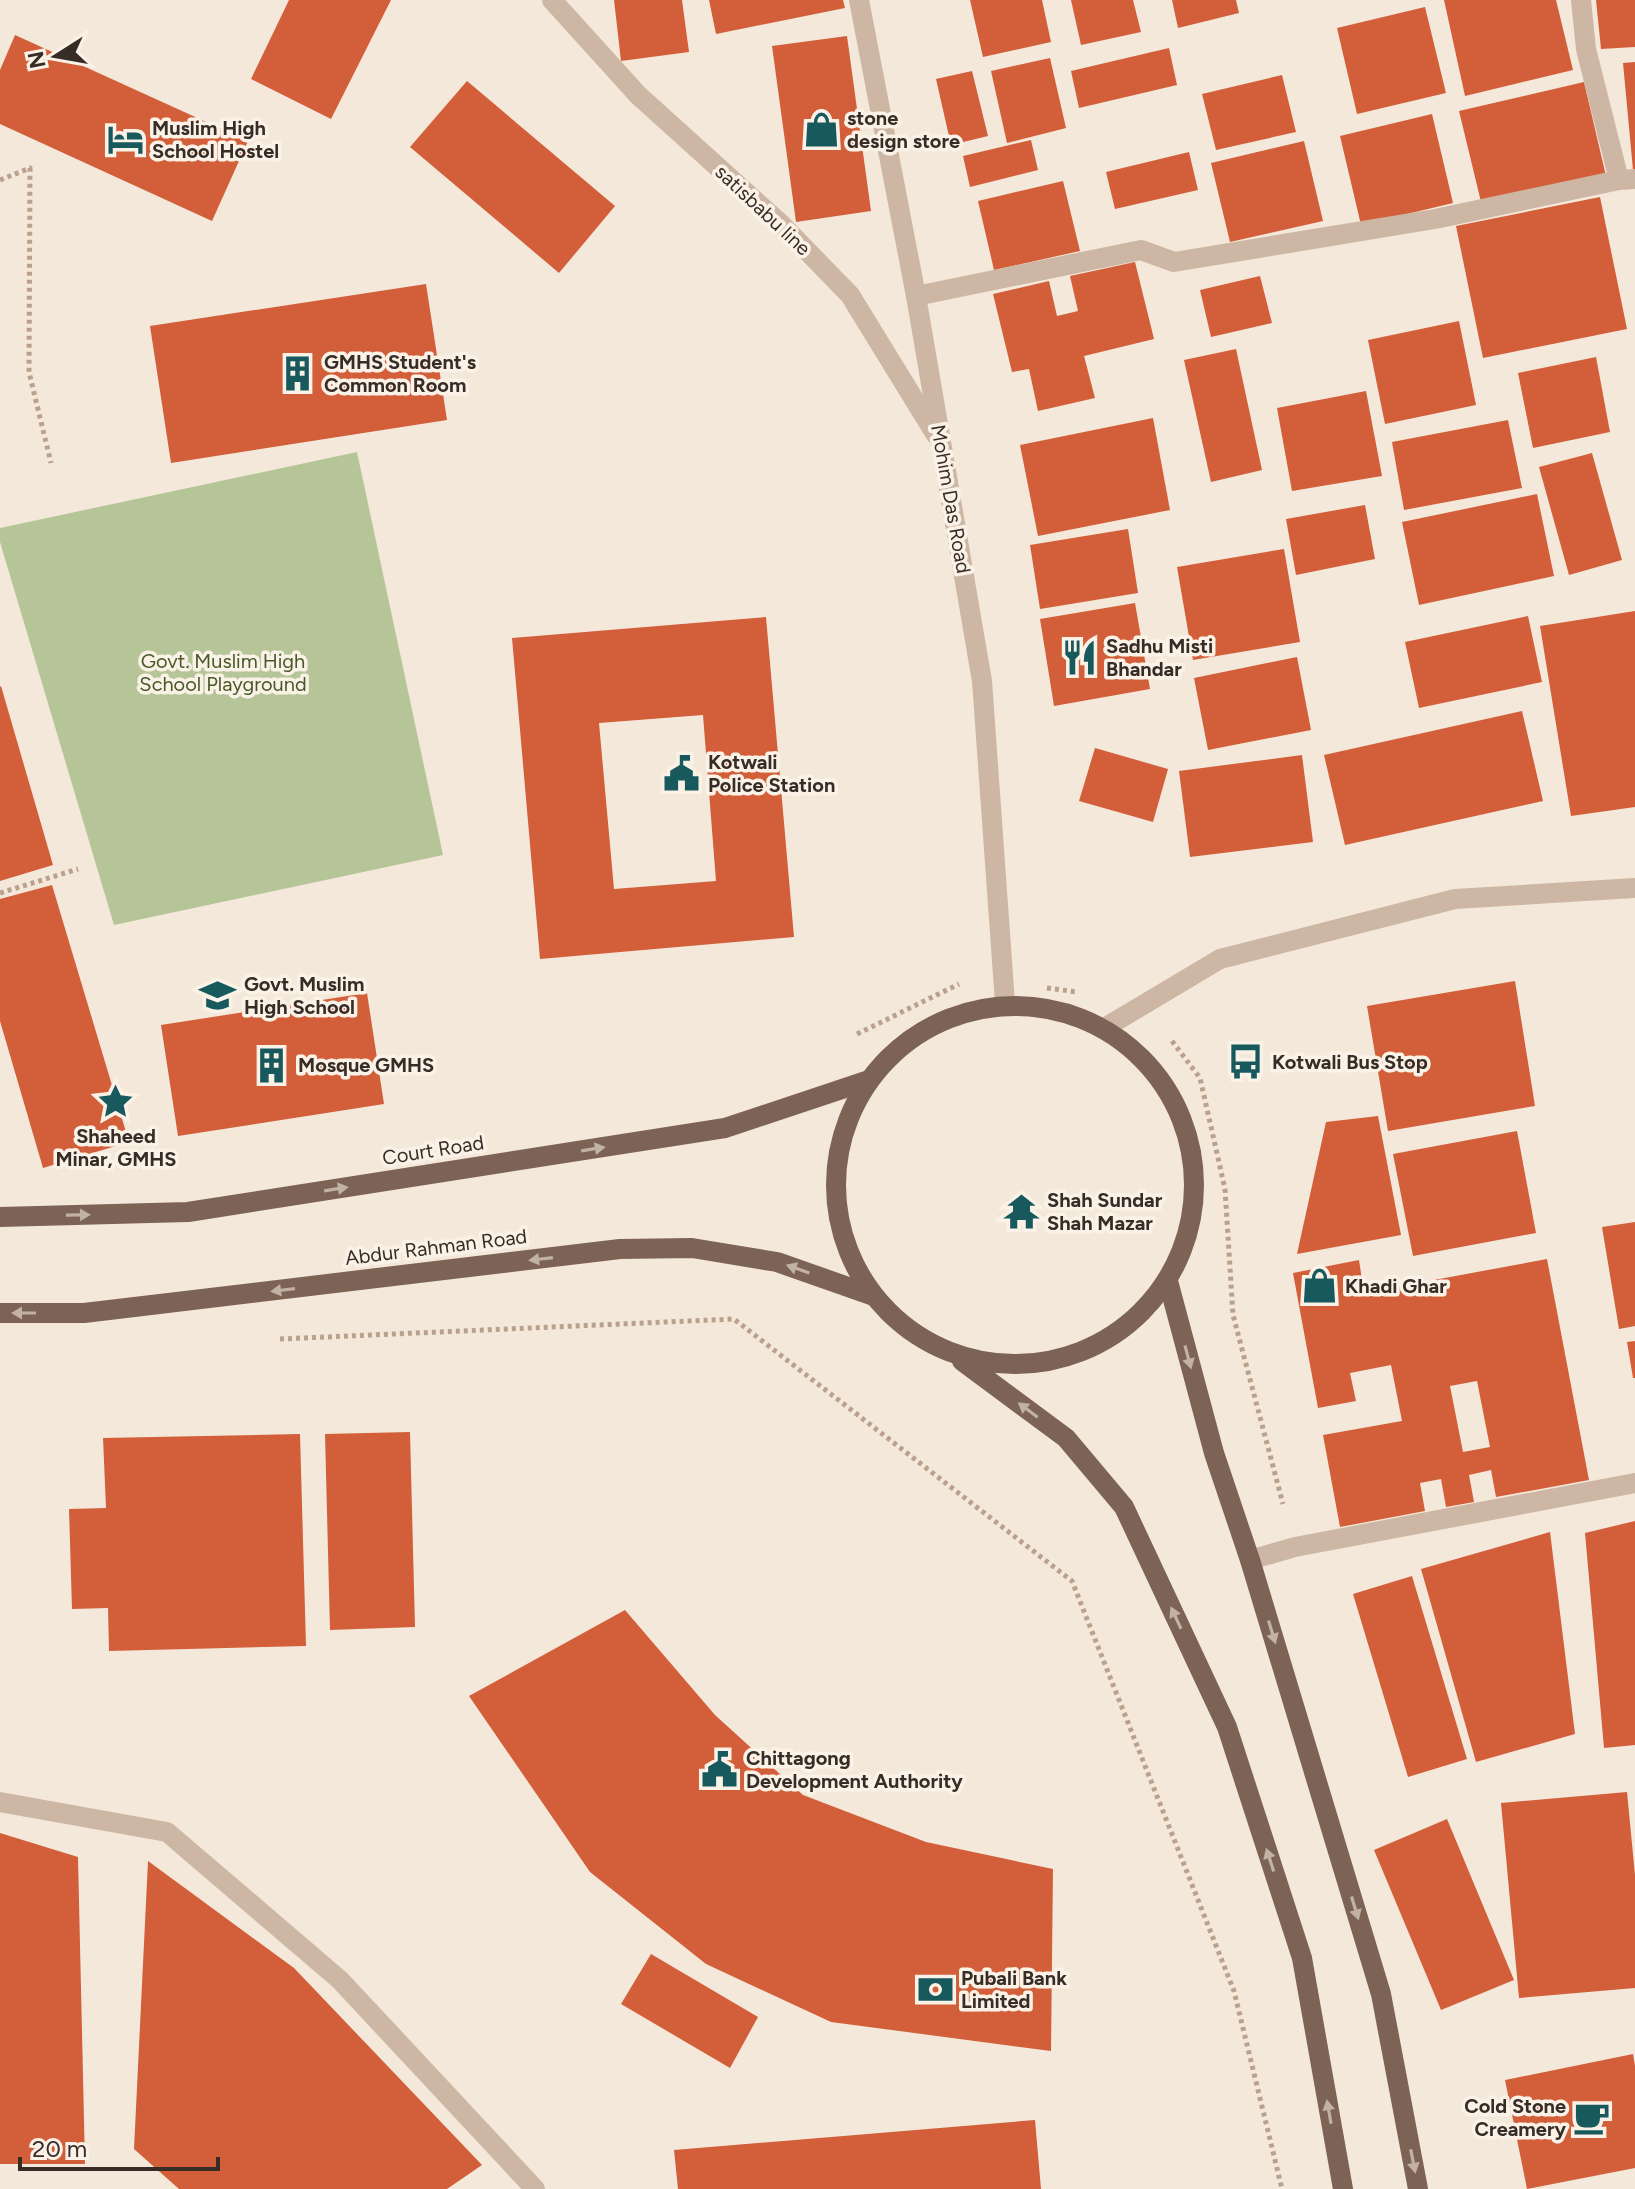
<svg xmlns="http://www.w3.org/2000/svg" width="1635" height="2189" viewBox="0 0 1635 2189" font-family="Figtree,sans-serif">
	<style>
		.green { fill: #b6c598 }
		.building { fill: #d25f3a; fill-rule: evenodd }
		.lines { fill: none; stroke-linecap: round; stroke-linejoin: round }
		.path { stroke: #b9a18e; stroke-width: 5; stroke-dasharray: 4 4; stroke-linecap: butt }
		.minor { stroke: #cdb7a4; stroke-width: 20 }
		.major { stroke: #7c6356; stroke-width: 20 }
		.oneway { fill: #c2b2a6 }
		.labels { text-anchor: middle; dominant-baseline: central; stroke-width: 7; stroke-linejoin: round; paint-order: stroke }
		.poi-label { font-size: 20px; font-weight: bold; fill: #382c27; stroke: #fbf2e7; text-anchor: start }
		.street-label { font-size: 20px; fill: #382c27; stroke: #fbf2e7 }
		.park-label { font-size: 20px; fill: #475928; stroke: #fbf2e7 }
	</style>
	<rect width="100%" height="100%" fill="#f4e8da"/>
	<path class="green" d="M 357,452 L 443,855 L 114,925 L 0,542 L 0,528 Z"/>
	<g class="building">
		<path d="M 289,0 L 391,0 L 331,119 L 251,79 Z"/>
		<path d="M 614,0 L 682,0 L 689,52 L 621,61 Z"/>
		<path d="M 709,0 L 843,0 L 845,8 L 716,34 Z"/>
		<path d="M 970,0 L 1042,0 L 1051,42 L 983,57 Z"/>
		<path d="M 1071,0 L 1133,0 L 1141,32 L 1081,45 Z"/>
		<path d="M 1172,0 L 1236,0 L 1239,13 L 1178,28 Z"/>
		<path d="M 1444,0 L 1556,0 L 1573,70 L 1465,96 Z"/>
		<path d="M 1596,0 L 1635,0 L 1635,47 L 1601,49 Z"/>
		<path d="M 1425,7 L 1446,93 L 1357,114 L 1337,28 Z"/>
		<path d="M 15,35 L 248,141 L 212,221 L 0,124 L 0,70 Z"/>
		<path d="M 847,36 L 871,211 L 796,222 L 772,46 Z"/>
		<path d="M 1169,48 L 1177,85 L 1079,108 L 1071,71 Z"/>
		<path d="M 1050,58 L 1066,128 L 1007,143 L 991,71 Z"/>
		<path d="M 1635,62 L 1635,170 L 1633,170 L 1623,63 Z"/>
		<path d="M 972,71 L 988,136 L 951,145 L 936,79 Z"/>
		<path d="M 1282,75 L 1296,132 L 1216,150 L 1202,94 Z"/>
		<path d="M 467,81 L 615,206 L 559,273 L 410,147 Z"/>
		<path d="M 1584,82 L 1606,176 L 1482,206 L 1459,111 Z"/>
		<path d="M 1432,114 L 1453,203 L 1361,225 L 1340,136 Z"/>
		<path d="M 1031,140 L 1038,170 L 970,187 L 963,156 Z"/>
		<path d="M 1304,141 L 1323,221 L 1230,242 L 1211,163 Z"/>
		<path d="M 1189,152 L 1198,190 L 1115,209 L 1106,172 Z"/>
		<path d="M 1063,181 L 1080,251 L 994,270 L 978,201 Z"/>
		<path d="M 1600,197 L 1627,329 L 1483,358 L 1456,226 Z"/>
		<path d="M 1135,262 L 1154,339 L 1084,356 L 1095,398 L 1038,411 L 1029,369 L 1012,372 L 993,294 L 1049,281 L 1057,316 L 1078,311 L 1070,276 Z"/>
		<path d="M 1260,276 L 1272,323 L 1211,337 L 1200,290 Z"/>
		<path d="M 426,284 L 447,420 L 171,463 L 150,326 Z"/>
		<path d="M 1459,321 L 1476,405 L 1385,424 L 1368,340 Z"/>
		<path d="M 1236,349 L 1262,470 L 1211,482 L 1184,360 Z"/>
		<path d="M 1596,357 L 1610,432 L 1533,448 L 1518,373 Z"/>
		<path d="M 1366,391 L 1382,476 L 1292,491 L 1277,408 Z"/>
		<path d="M 1153,418 L 1170,510 L 1038,536 L 1020,445 Z"/>
		<path d="M 1508,420 L 1522,488 L 1404,510 L 1392,442 Z"/>
		<path d="M 1592,453 L 1622,560 L 1569,575 L 1539,467 Z"/>
		<path d="M 1537,494 L 1554,576 L 1419,605 L 1402,522 Z"/>
		<path d="M 1365,505 L 1375,559 L 1296,575 L 1286,519 Z"/>
		<path d="M 1128,529 L 1138,593 L 1040,609 L 1030,545 Z"/>
		<path d="M 1284,549 L 1300,642 L 1193,660 L 1177,567 Z"/>
		<path d="M 1135,603 L 1150,689 L 1054,706 L 1040,619 Z"/>
		<path d="M 1635,611 L 1635,807 L 1571,816 L 1540,626 Z"/>
		<path d="M 1528,616 L 1542,682 L 1419,708 L 1405,642 Z"/>
		<path d="M 766,617 L 794,937 L 540,959 L 512,638 ZM 703,715 L 716,881 L 614,889 L 599,723 Z"/>
		<path d="M 1297,657 L 1311,730 L 1208,750 L 1194,678 Z"/>
		<path d="M 1,686 L 53,865 L 0,881 L 0,687 Z"/>
		<path d="M 1522,711 L 1543,801 L 1345,845 L 1324,755 Z"/>
		<path d="M 1095,748 L 1168,769 L 1153,822 L 1079,801 Z"/>
		<path d="M 1302,755 L 1313,842 L 1190,857 L 1179,771 Z"/>
		<path d="M 52,885 L 129,1142 L 43,1168 L 0,1021 L 0,899 Z"/>
		<path d="M 1515,981 L 1535,1106 L 1388,1131 L 1367,1006 Z"/>
		<path d="M 367,993 L 384,1104 L 178,1136 L 161,1025 Z"/>
		<path d="M 1378,1116 L 1401,1235 L 1297,1254 L 1326,1122 Z"/>
		<path d="M 1517,1131 L 1536,1233 L 1413,1256 L 1393,1154 Z"/>
		<path d="M 1635,1222 L 1635,1326 L 1619,1329 L 1602,1227 Z"/>
		<path d="M 1547,1259 L 1589,1480 L 1496,1497 L 1491,1470 L 1469,1475 L 1474,1502 L 1446,1507 L 1441,1479 L 1420,1483 L 1425,1511 L 1340,1527 L 1323,1435 L 1402,1421 L 1391,1365 L 1350,1373 L 1356,1401 L 1318,1408 L 1293,1273 L 1359,1260 L 1364,1293 ZM 1477,1381 L 1490,1447 L 1463,1452 L 1450,1386 Z"/>
		<path d="M 1635,1341 L 1635,1378 L 1633,1378 L 1627,1342 Z"/>
		<path d="M 410,1432 L 415,1627 L 330,1630 L 325,1434 Z"/>
		<path d="M 300,1434 L 306,1646 L 109,1651 L 108,1608 L 72,1609 L 69,1509 L 106,1508 L 103,1438 Z"/>
		<path d="M 1635,1521 L 1635,1745 L 1604,1748 L 1585,1533 Z"/>
		<path d="M 1550,1532 L 1575,1734 L 1476,1762 L 1421,1569 Z"/>
		<path d="M 1412,1576 L 1467,1759 L 1408,1777 L 1353,1594 Z"/>
		<path d="M 625,1610 L 715,1715 L 803,1795 L 926,1842 L 1053,1869 L 1051,2051 L 831,2022 L 706,1964 L 590,1872 L 469,1696 Z"/>
		<path d="M 1627,1792 L 1635,1875 L 1635,1988 L 1519,1998 L 1501,1803 Z"/>
		<path d="M 1447,1819 L 1514,1980 L 1441,2010 L 1374,1850 Z"/>
		<path d="M 0,1833 L 78,1857 L 85,2164 L 0,2164 Z"/>
		<path d="M 148,1861 L 294,1968 L 482,2165 L 447,2189 L 179,2189 L 134,2149 Z"/>
		<path d="M 651,1954 L 758,2017 L 730,2068 L 621,2004 Z"/>
		<path d="M 1633,2054 L 1635,2066 L 1635,2168 L 1527,2189 L 1505,2080 Z"/>
		<path d="M 1035,2120 L 1041,2189 L 678,2189 L 674,2150 Z"/>
	</g>
	<g class="lines">
		<g class="path">
			<path d="M 0,180 L 30,168 L 29,372 L 51,463"/>
			<path d="M 0,893 L 78,869"/>
			<path d="M 1047,988 L 1077,992"/>
			<path d="M 857,1034 L 959,984"/>
			<path d="M 1172,1041 L 1200,1078 L 1225,1189 L 1233,1315 L 1283,1504"/>
			<path d="M 280,1339 L 734,1319 L 1072,1581 L 1234,1991 L 1282,2189"/>
		</g>
		<g class="minor">
			<path d="M 552,0 L 638,95 L 781,224 L 850,295 L 936,435"/>
			<path d="M 859,0 L 916,296 L 982,681 L 1005,1003"/>
			<path d="M 1581,0 L 1586,49 L 1619,180"/>
			<path d="M 916,296 L 1141,250 L 1174,262 L 1435,219 L 1619,180 L 1635,179"/>
			<path d="M 1106,1027 L 1220,959 L 1455,899 L 1635,888"/>
			<path d="M 1250,1560 L 1295,1547 L 1635,1483"/>
			<path d="M 0,1802 L 167,1832 L 340,1980 L 535,2189"/>
		</g>
		<g class="major">
			<circle cx="1015" cy="1185" r="179"/>
			<path d="M 0,1217 L 188,1212 L 725,1128 L 866,1081"/>
			<path d="M 1168,1281 L 1214,1453 L 1250,1560 L 1381,1994 L 1418,2189"/>
			<path d="M 0,1313 L 84,1313 L 620,1249 L 692,1248 L 777,1262 L 871,1295"/>
			<path d="M 962,1361 L 1066,1438 L 1124,1507 L 1227,1727 L 1302,1958 L 1343,2189"/>
		</g>
	</g>
	<defs><path id="oneway-solid" d="M-6-.8H1V-3.2L6.5 0L1 3.2V.8H-6Z" transform="scale(2)"/></defs>
	<g class="oneway">
		<use href="#oneway-solid" transform="translate(593 1149) rotate(-9)"/>
		<use href="#oneway-solid" transform="translate(336 1189) rotate(-9)"/>
		<use href="#oneway-solid" transform="translate(78 1215) rotate(-1)"/>
		<use href="#oneway-solid" transform="translate(541 1259) rotate(173)"/>
		<use href="#oneway-solid" transform="translate(798 1269) rotate(-161)"/>
		<use href="#oneway-solid" transform="translate(283 1290) rotate(173)"/>
		<use href="#oneway-solid" transform="translate(24 1313) rotate(-180)"/>
		<use href="#oneway-solid" transform="translate(1188 1357) rotate(75)"/>
		<use href="#oneway-solid" transform="translate(1028 1410) rotate(-143)"/>
		<use href="#oneway-solid" transform="translate(1176 1618) rotate(-115)"/>
		<use href="#oneway-solid" transform="translate(1272 1632) rotate(73)"/>
		<use href="#oneway-solid" transform="translate(1270 1860) rotate(-108)"/>
		<use href="#oneway-solid" transform="translate(1355 1908) rotate(73)"/>
		<use href="#oneway-solid" transform="translate(1329 2112) rotate(-100)"/>
		<use href="#oneway-solid" transform="translate(1413 2161) rotate(79)"/>
	</g>
	<defs>
		<symbol id="shop-bare" viewBox="-9 -9 18 18"><path d="M-5-2.5h2.3a2.7 3.5 0 0 1 5.4 0H5L5.5 6h-11ZM-1.5-2.5h3a1.5 2.3 0 0 0-3 0Z" fill="#18595e" stroke="#fbf2e7" stroke-width="2.5" paint-order="stroke"/></symbol>
		<symbol id="hotel-bare" viewBox="-9 -9 18 18"><path d="M-6-4.5h1.5V1H6V5H4.5V3h-9V5H-6ZM-4 0a1.8 1.8 0 1 1 3.6 0ZM.5 0V-2.5h3Q6-2.5 6 0Z" fill="#18595e" stroke="#fbf2e7" stroke-width="2.5" paint-order="stroke"/></symbol>
		<symbol id="building-bare" viewBox="-9 -9 18 18"><path d="M-4-6H4V6H1V3H-1V6H-4ZM-2.5-4.3h1.7v1.8h-1.7ZM.8-4.3h1.7v1.8H.8ZM-2.5-1h1.7V.8h-1.7ZM.8-1h1.7V.8H.8Z" fill="#18595e" stroke="#fbf2e7" stroke-width="2.5" paint-order="stroke"/></symbol>
		<symbol id="restaurant-bare" viewBox="-9 -9 18 18"><path d="M-5-6h1v4h1v-4h1v4h1v-4h1v5L-1.5 .5V6h-2V.5L-5-1ZM5-6V6H3V1.5H1.5Q1.5-4 5-6Z" fill="#18595e" stroke="#fbf2e7" stroke-width="2.5" paint-order="stroke"/></symbol>
		<symbol id="civic-bare" viewBox="-9 -9 18 18"><path d="M-.6-6.5H3V-4.5H.6V-3L4-1V1h2V6H-6V1h2V-1L-.6-3ZM-1.2 2.5V6h2.4V2.5Z" fill="#18595e" stroke="#fbf2e7" stroke-width="2.5" paint-order="stroke"/></symbol>
		<symbol id="school-bare" viewBox="-9 -9 18 18"><path d="M0-5L7-2L0 1L-7-2ZM-4 1L0 2.5L4 1V4Q0 6-4 4Z" fill="#18595e" stroke="#fbf2e7" stroke-width="2.5" paint-order="stroke"/></symbol>
		<symbol id="bus-bare" viewBox="-9 -9 18 18"><path d="M-5-6H5V4H4V6H2V4H-2V6H-4V4H-5ZM-3.5-4V0h7V-4ZM-3.5 1.2v1.5H-2V1.2ZM2 1.2v1.5H3.5V1.2Z" fill="#18595e" stroke="#fbf2e7" stroke-width="2.5" paint-order="stroke"/></symbol>
		<symbol id="sight-bare" viewBox="-9 -9 18 18"><path d="M0-6L1.8-2.2L6-1.7L2.9 1.2L3.7 5.4L0 3.3L-3.7 5.4L-2.9 1.2L-6-1.7L-1.8-2.2Z" fill="#18595e" stroke="#fbf2e7" stroke-width="2.5" paint-order="stroke"/></symbol>
		<symbol id="temple-bare" viewBox="-9 -9 18 18"><path d="M0-6L5-2H3V0L6.5 2.5H4V6H1.5V3h-3V6H-4V2.5H-6.5L-3 0V-2H-5Z" fill="#18595e" stroke="#fbf2e7" stroke-width="2.5" paint-order="stroke"/></symbol>
		<symbol id="bank-bare" viewBox="-9 -9 18 18"><path d="M-6-4H6V4H-6ZM0-2.3a2.3 2.3 0 1 0 0 4.6a2.3 2.3 0 1 0 0-4.6Z" fill="#18595e" stroke="#fbf2e7" stroke-width="2.5" paint-order="stroke"/></symbol>
		<symbol id="cafe-bare" viewBox="-9 -9 18 18"><path d="M-5.5-4.5H6V0H3Q3 3.5 0 3.5H-2.5Q-5.5 3.5-5.5 0ZM3-3.2v2h1.7v-2ZM-6 4.5H4V6H-6Z" fill="#18595e" stroke="#fbf2e7" stroke-width="2.5" paint-order="stroke"/></symbol>
	</defs>
	<g fill-rule="evenodd">
		<use href="#shop-bare" x="796" y="104" width="51" height="51"/>
		<use href="#hotel-bare" x="100" y="114" width="51" height="51"/>
		<use href="#building-bare" x="272" y="348" width="51" height="51"/>
		<use href="#restaurant-bare" x="1054" y="632" width="51" height="51"/>
		<use href="#civic-bare" x="656" y="748" width="51" height="51"/>
		<use href="#school-bare" x="192" y="970" width="51" height="51"/>
		<use href="#bus-bare" x="1220" y="1036" width="51" height="51"/>
		<use href="#building-bare" x="246" y="1040" width="51" height="51"/>
		<use href="#sight-bare" x="90" y="1076" width="51" height="51"/>
		<use href="#temple-bare" x="996" y="1186" width="51" height="51"/>
		<use href="#shop-bare" x="1294" y="1260" width="51" height="51"/>
		<use href="#civic-bare" x="694" y="1744" width="51" height="51"/>
		<use href="#bank-bare" x="910" y="1964" width="51" height="51"/>
		<use href="#cafe-bare" x="1566" y="2092" width="51" height="51"/>
	</g>
	<g class="labels">
		<g class="poi-label">
			<text x="847" y="118">stone<tspan x="847" dy="23">design store</tspan></text>
			<text x="152" y="128">Muslim High<tspan x="152" dy="23">School Hostel</tspan></text>
			<text x="324" y="362">GMHS Student's<tspan x="324" dy="23">Common Room</tspan></text>
			<text x="1106" y="646">Sadhu Misti<tspan x="1106" dy="23">Bhandar</tspan></text>
			<text x="708" y="762">Kotwali<tspan x="708" dy="23">Police Station</tspan></text>
			<text x="244" y="984">Govt. Muslim<tspan x="244" dy="23">High School</tspan></text>
			<text x="1272" y="1062">Kotwali Bus Stop</text>
			<text x="298" y="1065">Mosque GMHS</text>
			<text x="116" y="1136" text-anchor="middle">Shaheed<tspan x="116" dy="23">Minar, GMHS</tspan></text>
			<text x="1047" y="1200">Shah Sundar<tspan x="1047" dy="23">Shah Mazar</tspan></text>
			<text x="1345" y="1286">Khadi Ghar</text>
			<text x="746" y="1758">Chittagong<tspan x="746" dy="23">Development Authority</tspan></text>
			<text x="961" y="1978">Pubali Bank<tspan x="961" dy="23">Limited</tspan></text>
			<text x="1566" y="2106" text-anchor="end">Cold Stone<tspan x="1566" dy="23">Creamery</tspan></text>
		</g>
		<g class="street-label">
			<text transform="translate(763 210) rotate(43)">satisbabu line</text>
			<text transform="translate(951 499) rotate(80)">Mohim Das Road</text>
			<text transform="translate(433 1150) rotate(-9)">Court Road</text>
			<text transform="translate(436 1247) rotate(-7)">Abdur Rahman Road</text>
		</g>
		<g class="park-label">
			<text x="223" y="661">Govt. Muslim High<tspan x="223" dy="23">School Playground</tspan></text>
		</g>
	</g>
	<g transform="translate(56 56) rotate(259)" stroke="#fbf2e7" stroke-width="6" paint-order="stroke">
	<path d="M0-6L14 30L0 20L-14 30Z" fill="#382c27"/>
	<text y="-12" font-size="22" font-weight="bold" text-anchor="middle" fill="#382c27">N</text>
	</g>
	<path d="M20 2157v12h198v-12" fill="none" stroke="#382c27" stroke-width="4"/>
	<text x="32" y="2157" font-size="24" fill="#382c27" stroke="#fbf2e7" stroke-width="6" paint-order="stroke">20 m</text>
</svg>
